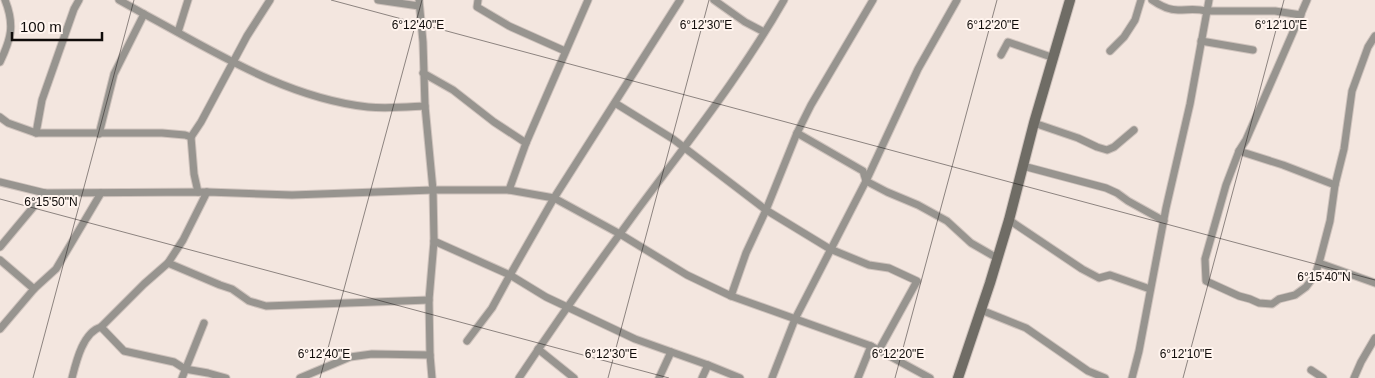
<svg xmlns="http://www.w3.org/2000/svg" width="1375" height="378" viewBox="0 0 1375 378" font-family="Helvetica,sans-serif">
	<style>
		.lines { fill: none; stroke-linecap: round; stroke-linejoin: round }
		.street-casing { stroke: #cfc3bd; stroke-width: 9 }
		.secondary-casing { stroke: #cfc3bd; stroke-width: 12 }
		.street { stroke: #97948f; stroke-width: 7 }
		.secondary { stroke: #6f6c65; stroke-width: 10 }
		.ticks { fill: none; stroke: #100c0a; stroke-width: 1; stroke-opacity: 0.45 }
		.ticks-label { font-size: 12px; text-anchor: middle; fill: #100c0a; stroke: #fff4ee; stroke-width: 4; stroke-linejoin: round; paint-order: stroke }
	</style>
	<rect width="100%" height="100%" fill="#f3e6df"/>
	<g class="lines">
		<defs>
			<g id="street">
				<path d="M 119,0 L 144,14"/>
				<path d="M 378,0 L 419,6"/>
				<path d="M 419,0 L 423,42 L 425,106 L 433,190 L 434,241 L 429,300 L 430,355 L 432,378"/>
				<path d="M 478,0 L 477,7 L 509,26 L 565,51"/>
				<path d="M 714,0 L 745,22 L 764,32"/>
				<path d="M 1152,0 C 1159,5 1169,10 1178,10 C 1189,10 1195,8 1206,11 L 1275,11 L 1301,15"/>
				<path d="M 1307,0 L 1246,140 L 1239,151 L 1283,165 L 1335,185"/>
				<path d="M 178,32 L 188,0"/>
				<path d="M 1375,36 L 1368,47 L 1352,91 L 1344,149 L 1335,185 L 1330,221 L 1319,263 L 1375,283"/>
				<path d="M 1201,41 L 1253,50"/>
				<path d="M 1110,51 L 1124,37 L 1135,20 L 1141,0"/>
				<path d="M 1001,55 L 1008,42 L 1054,58"/>
				<path d="M 0,62 C 11,39 15,25 5,0"/>
				<path d="M 423,73 L 453,90 L 494,122 L 526,143"/>
				<path d="M 615,103 L 673,139 L 766,210 L 830,249 L 869,265 L 889,268 L 917,281 L 879,350"/>
				<path d="M 0,117 L 8,123 L 36,133 L 162,133 L 185,135 L 191,137 L 201,122 L 247,36 L 270,0"/>
				<path d="M 1034,123 L 1078,138 L 1097,147 L 1107,150 L 1114,147 L 1134,130"/>
				<path d="M 36,133 L 42,100 L 74,9 L 79,0"/>
				<path d="M 797,133 L 863,171 L 866,181 L 887,192 L 918,205 L 947,221 L 971,243 L 997,258"/>
				<path d="M 99,134 L 114,74 L 144,14 C 215,52 286,98 368,107 C 387,109 407,107 425,106"/>
				<path d="M 191,137 L 194,174 L 198,192"/>
				<path d="M 1239,151 L 1226,185 L 1205,259 L 1206,281 L 1239,296 L 1250,299 L 1259,303 L 1272,304 L 1279,299 L 1295,295 L 1306,287 L 1315,275 L 1319,263"/>
				<path d="M 1023,166 L 1106,188 L 1117,193 L 1128,201 L 1164,221"/>
				<path d="M 0,182 L 45,193 L 207,192 L 292,195 L 433,190 L 509,190 L 554,198 L 620,234 L 687,275 L 731,296 L 871,346 L 930,378"/>
				<path d="M 509,190 L 526,143 L 588,0"/>
				<path d="M 1009,220 L 1082,269 L 1099,278 L 1110,275 L 1150,289"/>
				<path d="M 434,241 L 510,275 L 546,297 L 635,339 L 708,365 L 740,378"/>
				<path d="M 0,247 L 45,193"/>
				<path d="M 0,260 L 34,289"/>
				<path d="M 168,263 L 220,285 L 232,289 L 249,301 L 266,306 L 429,300"/>
				<path d="M 731,296 L 746,253 L 766,210 L 797,133 L 811,105 L 873,0"/>
				<path d="M 981,310 L 1026,328 L 1088,371 L 1105,378"/>
				<path d="M 101,327 L 124,351 L 174,362 L 185,369 L 208,373 L 226,378"/>
				<path d="M 0,329 L 34,289 L 56,269 L 101,193"/>
				<path d="M 467,341 L 492,308 L 510,275 L 554,198 L 680,0"/>
				<path d="M 538,349 L 574,378"/>
				<path d="M 1311,370 L 1323,378"/>
				<path d="M 72,378 C 76,362 83,332 101,327 L 144,284 L 168,263 L 183,240 L 207,192"/>
				<path d="M 182,378 L 204,323"/>
				<path d="M 300,378 L 350,357 L 372,354 L 430,355"/>
				<path d="M 519,378 C 567,306 618,235 671,165 C 711,112 751,58 784,0"/>
				<path d="M 659,378 L 671,352"/>
				<path d="M 702,378 L 708,365"/>
				<path d="M 772,378 L 795,319 L 866,181 L 918,69 L 957,0"/>
				<path d="M 858,378 L 871,346"/>
				<path d="M 1132,378 L 1139,351 L 1166,208 L 1190,104 L 1209,0"/>
				<path d="M 1354,378 L 1361,362 L 1375,338"/>
			</g>
			<path id="secondary" d="M 958,378 L 990,283 L 1009,220 L 1034,123 L 1070,0"/>
		</defs>
		<use href="#street" class="street-casing"/>
		<use href="#secondary" class="secondary-casing"/>
		<use href="#street" class="street"/>
		<use href="#secondary" class="secondary"/>
	</g>
	<path class="ticks" d="M 331,0 L 1375,280M 0,199 L 669,378M 33,378 L 134,0M 320,378 L 422,0M 608,378 L 709,0M 895,378 L 997,0M 1183,378 L 1284,0"/>
	<g class="ticks-label">
		<text x="993" y="29">6°12'20"E</text>
		<text x="1281" y="29">6°12'10"E</text>
		<text x="418" y="29">6°12'40"E</text>
		<text x="706" y="29">6°12'30"E</text>
		<text x="51" y="206">6°15'50"N</text>
		<text x="1324" y="281">6°15'40"N</text>
		<text x="324" y="358">6°12'40"E</text>
		<text x="611" y="358">6°12'30"E</text>
		<text x="898" y="358">6°12'20"E</text>
		<text x="1186" y="358">6°12'10"E</text>
	</g>
	<path d="M12 32v8h90v-8" fill="none" stroke="#100c0a" stroke-width="2.5"/>
	<text x="20" y="32" font-size="15" fill="#100c0a" stroke="#fff4ee" stroke-width="4" paint-order="stroke">100 m</text>
</svg>
